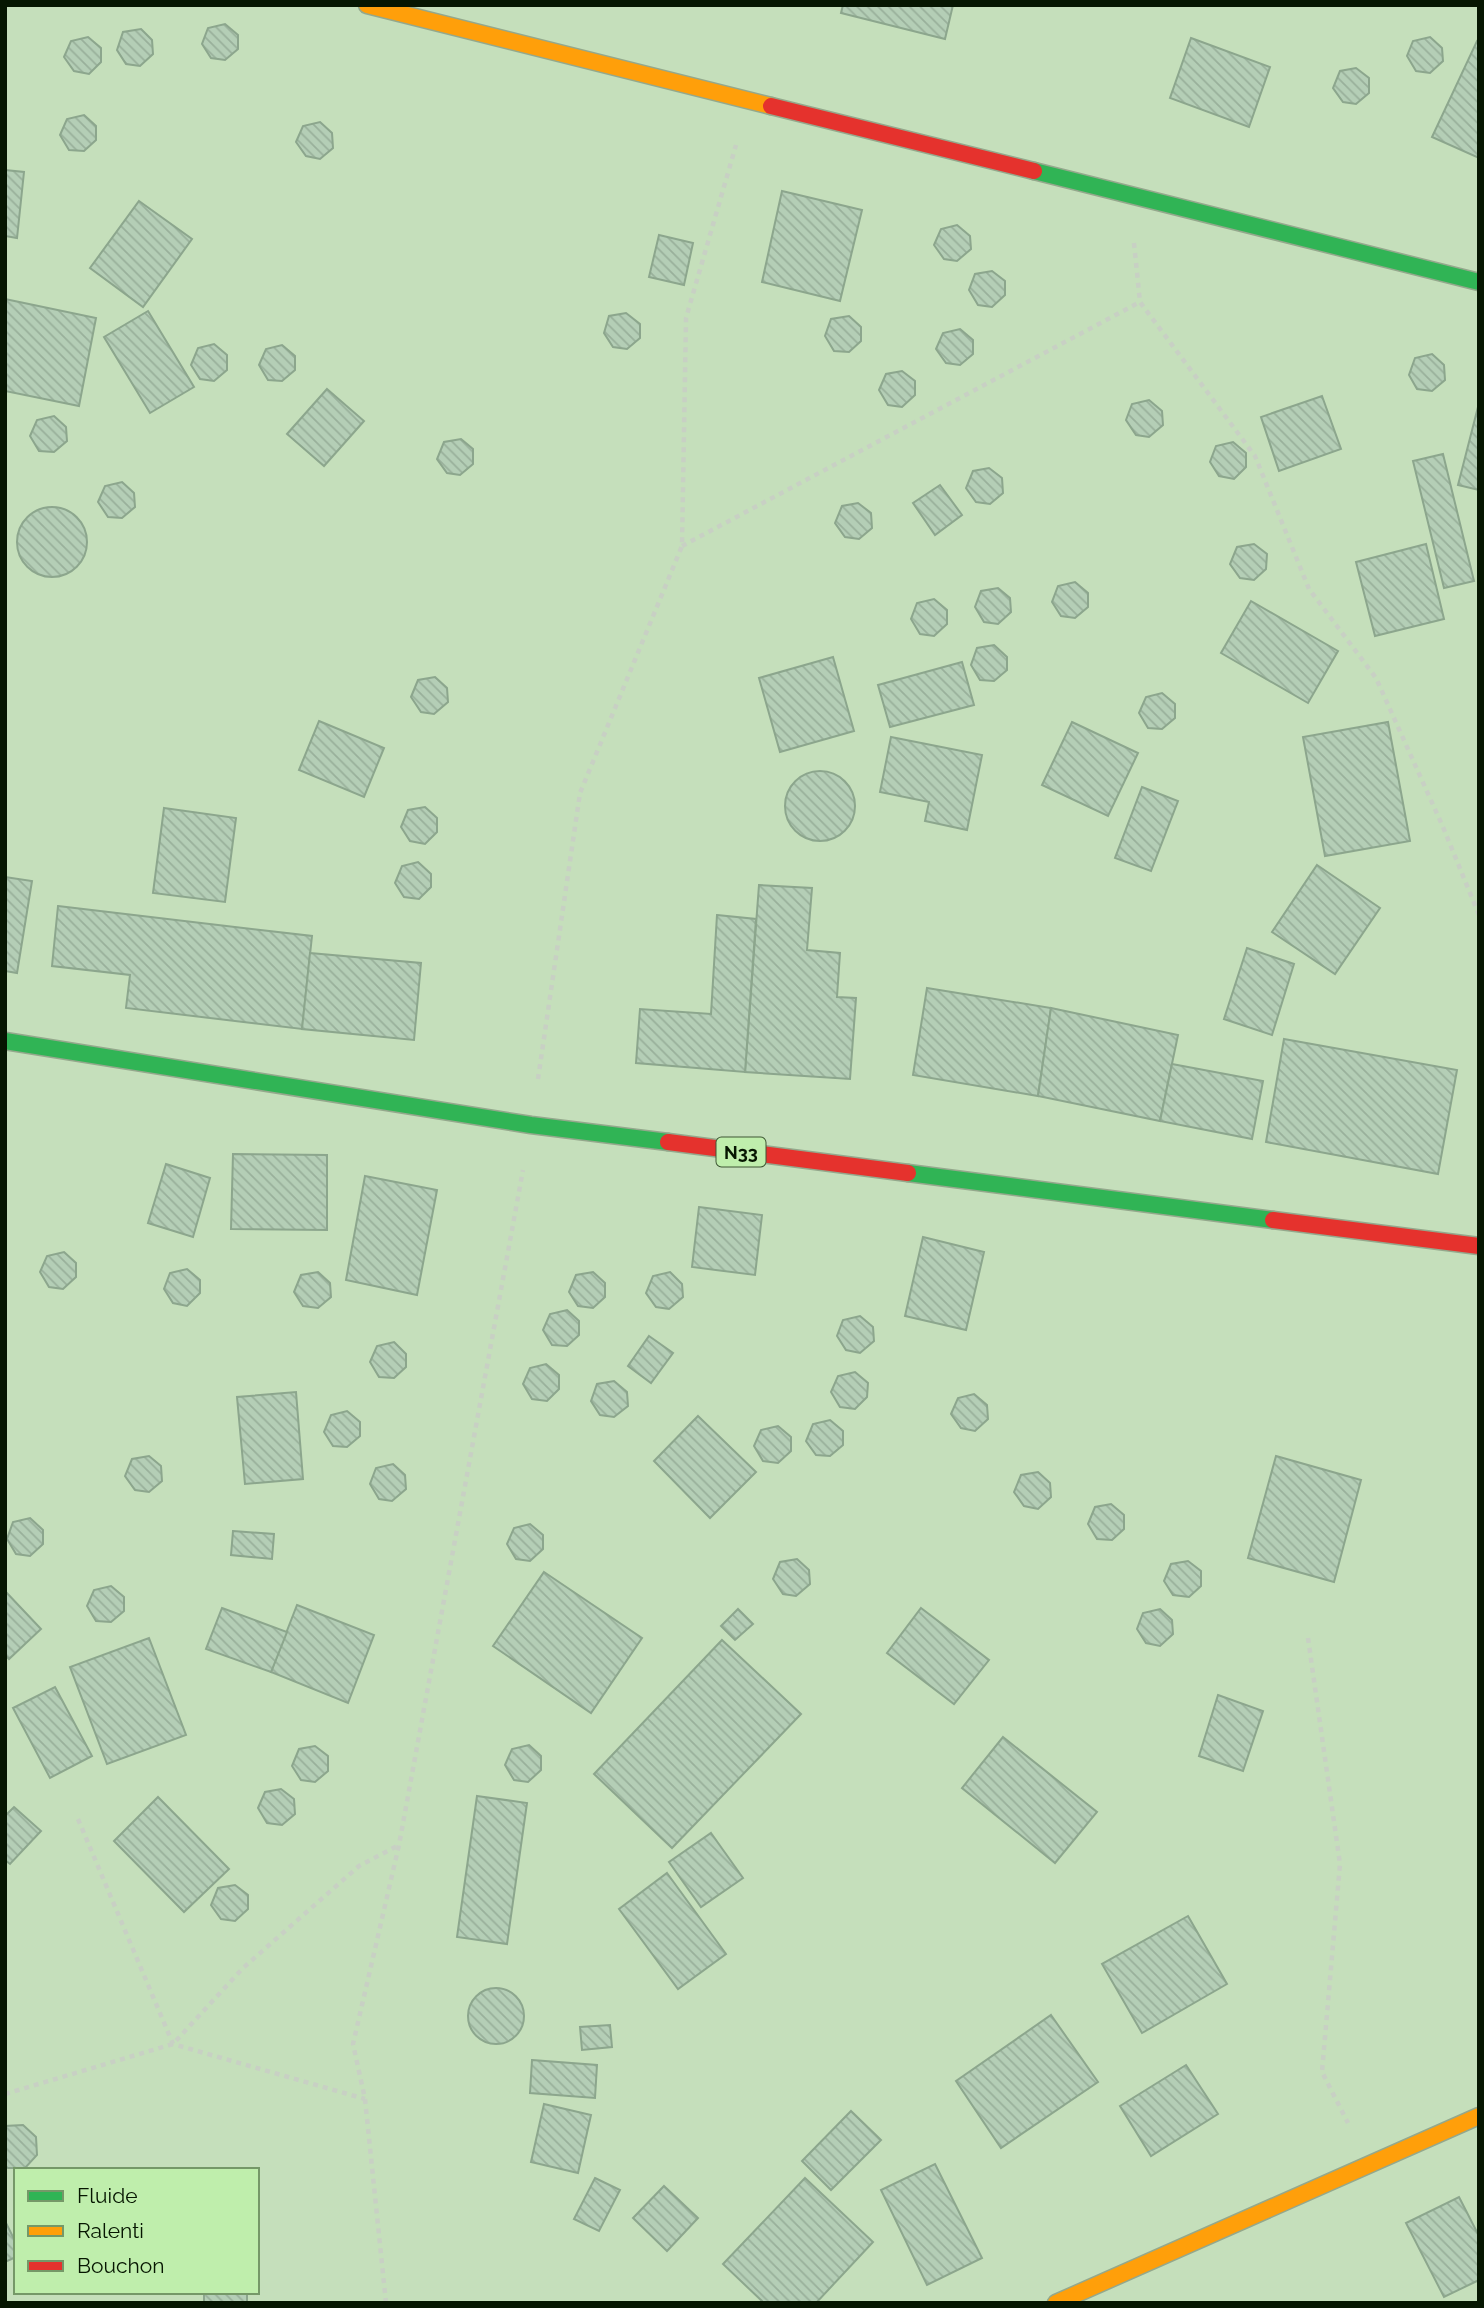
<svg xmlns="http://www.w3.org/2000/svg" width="1484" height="2308" viewBox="0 0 1484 2308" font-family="Raleway,sans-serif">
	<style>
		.building { fill: url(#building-back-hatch); stroke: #8ca68d; stroke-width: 2 }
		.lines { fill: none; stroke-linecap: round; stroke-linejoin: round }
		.fast-casing { stroke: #94a88c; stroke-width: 19 }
		.slow-casing { stroke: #94a88c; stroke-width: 19 }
		.jam-casing { stroke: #94a88c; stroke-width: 19 }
		.path { stroke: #c8d0c4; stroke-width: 4.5; stroke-dasharray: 5 5; stroke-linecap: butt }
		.fast { stroke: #30b455; stroke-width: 16 }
		.slow { stroke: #ff9f0a; stroke-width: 16 }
		.jam { stroke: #e5322d; stroke-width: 16 }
		.labels { text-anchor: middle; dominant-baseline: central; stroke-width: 6; stroke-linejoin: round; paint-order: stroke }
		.shield { fill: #bfeeac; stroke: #3e5734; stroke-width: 2 }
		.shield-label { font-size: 18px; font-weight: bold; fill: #061601 }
	</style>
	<defs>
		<pattern id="building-back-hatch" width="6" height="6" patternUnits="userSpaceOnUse" patternTransform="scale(1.75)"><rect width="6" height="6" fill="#b4ceb6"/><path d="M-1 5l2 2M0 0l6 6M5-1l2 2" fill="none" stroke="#99b09b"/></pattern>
	</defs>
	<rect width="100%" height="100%" fill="#c5dfbb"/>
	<g class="building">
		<path d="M 843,5 L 953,5 L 945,39 L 841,13 Z"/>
		<path d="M 225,24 L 238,35 L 238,49 L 225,60 L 211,58 L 202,44 L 208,28 Z"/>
		<path d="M 141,29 L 152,40 L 153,54 L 140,66 L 126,64 L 117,50 L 123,32 Z"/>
		<path d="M 88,37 L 101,48 L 101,62 L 89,74 L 74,71 L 64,57 L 71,41 Z"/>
		<path d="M 1430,37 L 1442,48 L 1443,61 L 1430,73 L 1416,71 L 1407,56 L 1413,41 Z"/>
		<path d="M 1191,38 L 1270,67 L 1249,127 L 1170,98 Z"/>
		<path d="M 1477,41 L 1479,42 L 1479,158 L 1432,137 Z"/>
		<path d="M 1356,68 L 1369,78 L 1369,93 L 1356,104 L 1343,102 L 1333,88 L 1340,71 Z"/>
		<path d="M 84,115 L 96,126 L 96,140 L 84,151 L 69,150 L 60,135 L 67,119 Z"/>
		<path d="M 320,122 L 332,133 L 333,148 L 320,159 L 306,156 L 296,142 L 303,126 Z"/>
		<path d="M 5,170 L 24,172 L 17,238 L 5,236 Z"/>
		<path d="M 782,191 L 862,210 L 840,301 L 762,282 Z"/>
		<path d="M 139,201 L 192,239 L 143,307 L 90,268 Z"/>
		<path d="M 957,225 L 970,236 L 971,249 L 957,261 L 944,259 L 934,245 L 941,229 Z"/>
		<path d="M 659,235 L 693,243 L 684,285 L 649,277 Z"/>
		<path d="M 992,271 L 1005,281 L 1005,295 L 992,307 L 978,305 L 969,290 L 975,274 Z"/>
		<path d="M 5,299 L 96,318 L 79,406 L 5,391 Z"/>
		<path d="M 148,311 L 194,387 L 150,413 L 104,337 Z"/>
		<path d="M 626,313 L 640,324 L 640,338 L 627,349 L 613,347 L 604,333 L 609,316 Z"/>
		<path d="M 849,316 L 861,327 L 861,341 L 849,352 L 834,351 L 825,336 L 831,319 Z"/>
		<path d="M 960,329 L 973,340 L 973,354 L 960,365 L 946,363 L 936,349 L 943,333 Z"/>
		<path d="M 214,344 L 227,355 L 227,370 L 214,381 L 200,379 L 191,365 L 198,348 Z"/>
		<path d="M 282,345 L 295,356 L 295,370 L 282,381 L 268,380 L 259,365 L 266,349 Z"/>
		<path d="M 1432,354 L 1444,365 L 1445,380 L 1432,391 L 1417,389 L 1409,375 L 1415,358 Z"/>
		<path d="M 902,371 L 915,381 L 915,395 L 902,407 L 888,405 L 879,390 L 886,374 Z"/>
		<path d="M 327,389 L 364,421 L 324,466 L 287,434 Z"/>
		<path d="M 1322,396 L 1341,449 L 1279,471 L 1261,417 Z"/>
		<path d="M 1149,400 L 1162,411 L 1163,425 L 1149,437 L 1136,435 L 1126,420 L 1132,404 Z"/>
		<path d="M 1479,403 L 1479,490 L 1458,485 Z"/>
		<path d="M 54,416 L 66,427 L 67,441 L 54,452 L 39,451 L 30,436 L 37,420 Z"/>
		<path d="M 461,439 L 473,449 L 473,464 L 460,475 L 447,473 L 437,459 L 444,442 Z"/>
		<path d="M 1233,442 L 1246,453 L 1246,467 L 1234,479 L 1219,476 L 1210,462 L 1216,446 Z"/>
		<path d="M 1443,454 L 1474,581 L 1444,588 L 1413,461 Z"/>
		<path d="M 989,468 L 1002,478 L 1003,493 L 990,504 L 976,502 L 966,488 L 973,471 Z"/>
		<path d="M 122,482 L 134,493 L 135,507 L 122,518 L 108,517 L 98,502 L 105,486 Z"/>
		<path d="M 940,485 L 962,515 L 935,535 L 913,503 Z"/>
		<path d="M 858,503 L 871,513 L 872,528 L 859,539 L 845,537 L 835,523 L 842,506 Z"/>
		<circle cx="52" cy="542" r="35"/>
		<path d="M 1254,544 L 1267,554 L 1266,569 L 1254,580 L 1240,578 L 1230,564 L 1237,547 Z"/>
		<path d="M 1426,544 L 1444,619 L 1375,636 L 1356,562 Z"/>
		<path d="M 1075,582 L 1088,593 L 1088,607 L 1075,618 L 1061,616 L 1052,602 L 1058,586 Z"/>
		<path d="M 998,588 L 1010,598 L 1011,612 L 998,624 L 984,622 L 975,607 L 981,591 Z"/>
		<path d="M 934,599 L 947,610 L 947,624 L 934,636 L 920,634 L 911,619 L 917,603 Z"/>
		<path d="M 1251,601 L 1338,651 L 1308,703 L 1221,653 Z"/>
		<path d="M 994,645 L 1007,657 L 1007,670 L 994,681 L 980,680 L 971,665 L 977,648 Z"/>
		<path d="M 833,657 L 854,731 L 780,752 L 759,678 Z"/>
		<path d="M 962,662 L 974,705 L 890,727 L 878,685 Z"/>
		<path d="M 435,677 L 447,688 L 448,702 L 434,714 L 421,712 L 411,697 L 418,680 Z"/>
		<path d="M 1162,693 L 1175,704 L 1175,718 L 1162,729 L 1148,728 L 1139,713 L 1146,697 Z"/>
		<path d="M 319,721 L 384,748 L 364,797 L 299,770 Z"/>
		<path d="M 1072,722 L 1138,753 L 1108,816 L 1042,785 Z"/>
		<path d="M 1388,722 L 1410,841 L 1325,856 L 1303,737 Z"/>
		<path d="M 891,737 L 982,755 L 967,830 L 925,821 L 929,802 L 880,792 Z"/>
		<circle cx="820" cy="806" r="35"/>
		<path d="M 1142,787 L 1178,801 L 1151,871 L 1115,858 Z"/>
		<path d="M 425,807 L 437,818 L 437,832 L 425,844 L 410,841 L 401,827 L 408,810 Z"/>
		<path d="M 164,808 L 236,818 L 225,902 L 153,893 Z"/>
		<path d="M 418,862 L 431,874 L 431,887 L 419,899 L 404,897 L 395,883 L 402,866 Z"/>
		<path d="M 1317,865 L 1380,908 L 1335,974 L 1272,932 Z"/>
		<path d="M 5,877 L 32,881 L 17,973 L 5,971 Z"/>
		<path d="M 759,885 L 812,888 L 807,950 L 840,953 L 837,997 L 856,998 L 850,1079 L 745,1072 Z"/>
		<path d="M 58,906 L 312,936 L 302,1029 L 126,1008 L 130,975 L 52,966 Z"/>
		<path d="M 717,915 L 756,919 L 745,1072 L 636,1063 L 640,1009 L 711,1014 Z"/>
		<path d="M 1247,948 L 1294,964 L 1272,1035 L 1224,1019 Z"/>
		<path d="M 310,953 L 421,963 L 414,1040 L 302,1029 Z"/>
		<path d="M 927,988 L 1051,1008 L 1038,1096 L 913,1075 Z"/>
		<path d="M 1051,1008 L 1178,1035 L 1160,1121 L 1038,1096 Z"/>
		<path d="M 1284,1039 L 1457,1070 L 1438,1174 L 1266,1142 Z"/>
		<path d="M 1172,1064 L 1263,1081 L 1252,1139 L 1160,1121 Z"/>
		<path d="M 233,1154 L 327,1155 L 327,1230 L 231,1229 Z"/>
		<path d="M 166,1164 L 210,1178 L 193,1237 L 148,1223 Z"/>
		<path d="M 365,1176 L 437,1190 L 417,1295 L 346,1280 Z"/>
		<path d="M 699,1207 L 762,1215 L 755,1275 L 692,1267 Z"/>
		<path d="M 923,1237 L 984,1252 L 966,1330 L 905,1316 Z"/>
		<path d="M 64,1252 L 76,1263 L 76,1277 L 63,1289 L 49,1287 L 40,1272 L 47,1256 Z"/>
		<path d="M 187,1269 L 200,1280 L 200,1293 L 187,1306 L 173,1303 L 164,1289 L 170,1273 Z"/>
		<path d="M 318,1272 L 330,1283 L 331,1297 L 318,1308 L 303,1306 L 294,1292 L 301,1275 Z"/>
		<path d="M 593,1272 L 605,1283 L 605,1297 L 593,1308 L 578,1306 L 569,1292 L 576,1275 Z"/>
		<path d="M 670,1272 L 682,1284 L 683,1297 L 669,1309 L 656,1307 L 646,1293 L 653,1276 Z"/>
		<path d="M 567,1310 L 579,1321 L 579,1335 L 567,1346 L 552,1345 L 543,1330 L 550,1314 Z"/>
		<path d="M 860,1316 L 873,1327 L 874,1341 L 860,1353 L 846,1350 L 837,1336 L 843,1320 Z"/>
		<path d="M 649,1336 L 673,1353 L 651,1383 L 628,1366 Z"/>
		<path d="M 394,1342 L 406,1354 L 406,1367 L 394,1378 L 379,1377 L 370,1362 L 377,1346 Z"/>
		<path d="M 546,1364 L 559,1375 L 559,1389 L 547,1401 L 532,1399 L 523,1384 L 530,1368 Z"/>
		<path d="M 855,1372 L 868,1383 L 867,1397 L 855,1409 L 840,1407 L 831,1392 L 838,1376 Z"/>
		<path d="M 614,1381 L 627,1392 L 628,1406 L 614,1417 L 600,1415 L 591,1401 L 597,1384 Z"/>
		<path d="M 296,1392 L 303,1479 L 245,1484 L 237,1397 Z"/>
		<path d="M 974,1394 L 987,1405 L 988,1419 L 975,1431 L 961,1428 L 951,1414 L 958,1398 Z"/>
		<path d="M 347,1411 L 360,1422 L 360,1436 L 347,1447 L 333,1446 L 324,1432 L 331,1415 Z"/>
		<path d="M 698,1416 L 756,1472 L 710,1518 L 654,1461 Z"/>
		<path d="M 830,1420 L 843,1431 L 843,1445 L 830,1456 L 816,1455 L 806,1441 L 813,1424 Z"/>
		<path d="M 778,1426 L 791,1437 L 791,1451 L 778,1463 L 763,1461 L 754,1446 L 761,1430 Z"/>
		<path d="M 149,1456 L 161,1466 L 162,1481 L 149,1492 L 135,1490 L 125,1476 L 132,1459 Z"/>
		<path d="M 1276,1456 L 1361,1480 L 1334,1582 L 1248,1558 Z"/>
		<path d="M 393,1464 L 405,1475 L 406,1489 L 392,1501 L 379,1499 L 370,1484 L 376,1468 Z"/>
		<path d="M 1038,1472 L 1050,1483 L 1051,1497 L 1038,1509 L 1024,1506 L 1014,1492 L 1021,1475 Z"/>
		<path d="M 1111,1504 L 1124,1515 L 1124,1529 L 1112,1540 L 1097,1539 L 1088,1524 L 1095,1507 Z"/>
		<path d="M 30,1518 L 43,1530 L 43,1544 L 30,1556 L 16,1554 L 7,1539 L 13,1522 Z"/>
		<path d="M 530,1524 L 543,1535 L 543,1549 L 530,1561 L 516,1559 L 507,1544 L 514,1528 Z"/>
		<path d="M 233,1531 L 274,1534 L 272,1559 L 231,1555 Z"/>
		<path d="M 797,1559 L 809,1570 L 810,1584 L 796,1596 L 783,1594 L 773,1579 L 780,1562 Z"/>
		<path d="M 1188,1561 L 1201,1571 L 1201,1586 L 1189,1597 L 1173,1595 L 1164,1581 L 1171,1564 Z"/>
		<path d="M 544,1572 L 642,1638 L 591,1713 L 493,1646 Z"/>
		<path d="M 111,1586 L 124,1597 L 124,1611 L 111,1622 L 96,1621 L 87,1606 L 94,1590 Z"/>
		<path d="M 5,1591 L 41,1629 L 9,1659 L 5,1655 Z"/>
		<path d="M 297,1605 L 374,1635 L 348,1703 L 271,1672 Z"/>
		<path d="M 222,1608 L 287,1632 L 271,1672 L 206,1649 Z"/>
		<path d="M 921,1608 L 989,1660 L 954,1704 L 887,1653 Z"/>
		<path d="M 738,1609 L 753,1624 L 735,1640 L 721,1626 Z"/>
		<path d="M 1160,1609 L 1172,1620 L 1173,1634 L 1160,1646 L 1146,1643 L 1137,1629 L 1143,1613 Z"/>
		<path d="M 149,1638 L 186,1735 L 107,1764 L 70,1667 Z"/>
		<path d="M 722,1640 L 801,1714 L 672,1848 L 594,1774 Z"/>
		<path d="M 55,1687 L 92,1756 L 50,1778 L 13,1708 Z"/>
		<path d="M 1218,1695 L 1263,1711 L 1243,1771 L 1199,1756 Z"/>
		<path d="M 1003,1737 L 1097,1812 L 1055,1863 L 962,1788 Z"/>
		<path d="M 529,1745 L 541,1756 L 541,1770 L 528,1782 L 514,1780 L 505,1765 L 512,1749 Z"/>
		<path d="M 315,1746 L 328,1756 L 328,1771 L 315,1782 L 301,1780 L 292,1766 L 299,1749 Z"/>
		<path d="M 281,1789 L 294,1799 L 295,1814 L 282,1825 L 267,1823 L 258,1808 L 265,1792 Z"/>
		<path d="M 477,1796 L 527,1803 L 507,1944 L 457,1937 Z"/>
		<path d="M 158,1797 L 229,1869 L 184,1912 L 114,1841 Z"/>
		<path d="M 14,1807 L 41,1831 L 10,1864 L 5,1860 L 5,1816 Z"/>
		<path d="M 711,1833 L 743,1878 L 701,1907 L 669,1862 Z"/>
		<path d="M 667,1873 L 726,1954 L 678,1989 L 619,1909 Z"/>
		<path d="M 235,1885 L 248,1895 L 248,1909 L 235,1921 L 221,1919 L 211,1905 L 218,1888 Z"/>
		<path d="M 1188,1916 L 1227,1984 L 1142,2033 L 1102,1964 Z"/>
		<circle cx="496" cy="2016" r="28"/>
		<path d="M 1051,2015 L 1098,2082 L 1001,2148 L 956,2081 Z"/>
		<path d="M 610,2025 L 612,2047 L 582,2050 L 580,2027 Z"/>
		<path d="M 532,2060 L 597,2065 L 595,2098 L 530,2093 Z"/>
		<path d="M 1186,2065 L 1218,2114 L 1151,2156 L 1120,2106 Z"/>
		<path d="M 544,2104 L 591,2115 L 578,2173 L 531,2162 Z"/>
		<path d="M 851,2111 L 881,2140 L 831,2190 L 802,2161 Z"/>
		<path d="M 23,2125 L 36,2137 L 37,2155 L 25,2168 L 8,2168 L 5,2166 L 5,2126 Z"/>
		<path d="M 935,2164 L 982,2258 L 927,2285 L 881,2190 Z"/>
		<path d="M 595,2178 L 620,2190 L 599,2231 L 574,2219 Z"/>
		<path d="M 805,2178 L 873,2242 L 816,2303 L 764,2303 L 723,2264 Z"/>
		<path d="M 664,2186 L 698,2218 L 667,2251 L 633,2218 Z"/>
		<path d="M 1459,2197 L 1479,2236 L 1479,2280 L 1444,2297 L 1406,2223 Z"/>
		<path d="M 5,2221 L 16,2243 L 16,2257 L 5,2262 Z"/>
		<rect x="204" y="2292" width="43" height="11"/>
	</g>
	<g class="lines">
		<defs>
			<g id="fast">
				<path d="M 1034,171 L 1479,282"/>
				<path d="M 5,1041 L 531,1125 L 668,1142"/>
				<path d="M 908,1173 L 1273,1220"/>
			</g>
			<g id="slow">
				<path d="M 367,5 L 771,106"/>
				<path d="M 1056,2303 L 1479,2116"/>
			</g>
			<g id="jam">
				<path d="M 771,106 L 1034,171"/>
				<path d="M 668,1142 L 908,1173"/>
				<path d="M 1273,1220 L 1479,1246"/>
			</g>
		</defs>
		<use href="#fast" class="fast-casing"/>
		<use href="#slow" class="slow-casing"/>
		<use href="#jam" class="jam-casing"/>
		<g class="path">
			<path d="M 1134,243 L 1140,302 L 1255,456 L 1309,589 L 1376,678 L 1443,827 L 1479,915"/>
			<path d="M 682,546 L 1140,302"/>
			<path d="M 538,1079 L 580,793 L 682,546 L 686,318 L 736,145"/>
			<path d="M 1308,1638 L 1340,1864 L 1322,2072 L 1348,2123"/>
			<path d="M 78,1819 L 173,2044 L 365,2099"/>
			<path d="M 5,2094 L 173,2044 L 243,1968 L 359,1866 L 399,1845"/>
			<path d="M 386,2303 L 365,2099 L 353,2044 L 399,1845 L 523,1170"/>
		</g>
		<use href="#fast" class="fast"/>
		<use href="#slow" class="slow"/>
		<use href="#jam" class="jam"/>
	</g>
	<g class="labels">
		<rect class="shield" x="716.5" y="1137.5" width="49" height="29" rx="5"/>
		<g class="shield-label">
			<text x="741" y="1152">N33</text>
		</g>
	</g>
	<rect width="1484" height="2308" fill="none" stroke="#061601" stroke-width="14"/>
	<rect x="14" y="2168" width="245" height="126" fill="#bfeeac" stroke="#759868" stroke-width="2"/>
	<rect x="28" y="2191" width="35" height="10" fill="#30b455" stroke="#759868" stroke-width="2"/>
	<text x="77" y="2203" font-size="21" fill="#061601">Fluide</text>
	<rect x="28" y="2226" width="35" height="10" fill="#ff9f0a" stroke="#759868" stroke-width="2"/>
	<text x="77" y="2238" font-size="21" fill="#061601">Ralenti</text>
	<rect x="28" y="2261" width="35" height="10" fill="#e5322d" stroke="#759868" stroke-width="2"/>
	<text x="77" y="2273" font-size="21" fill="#061601">Bouchon</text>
</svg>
